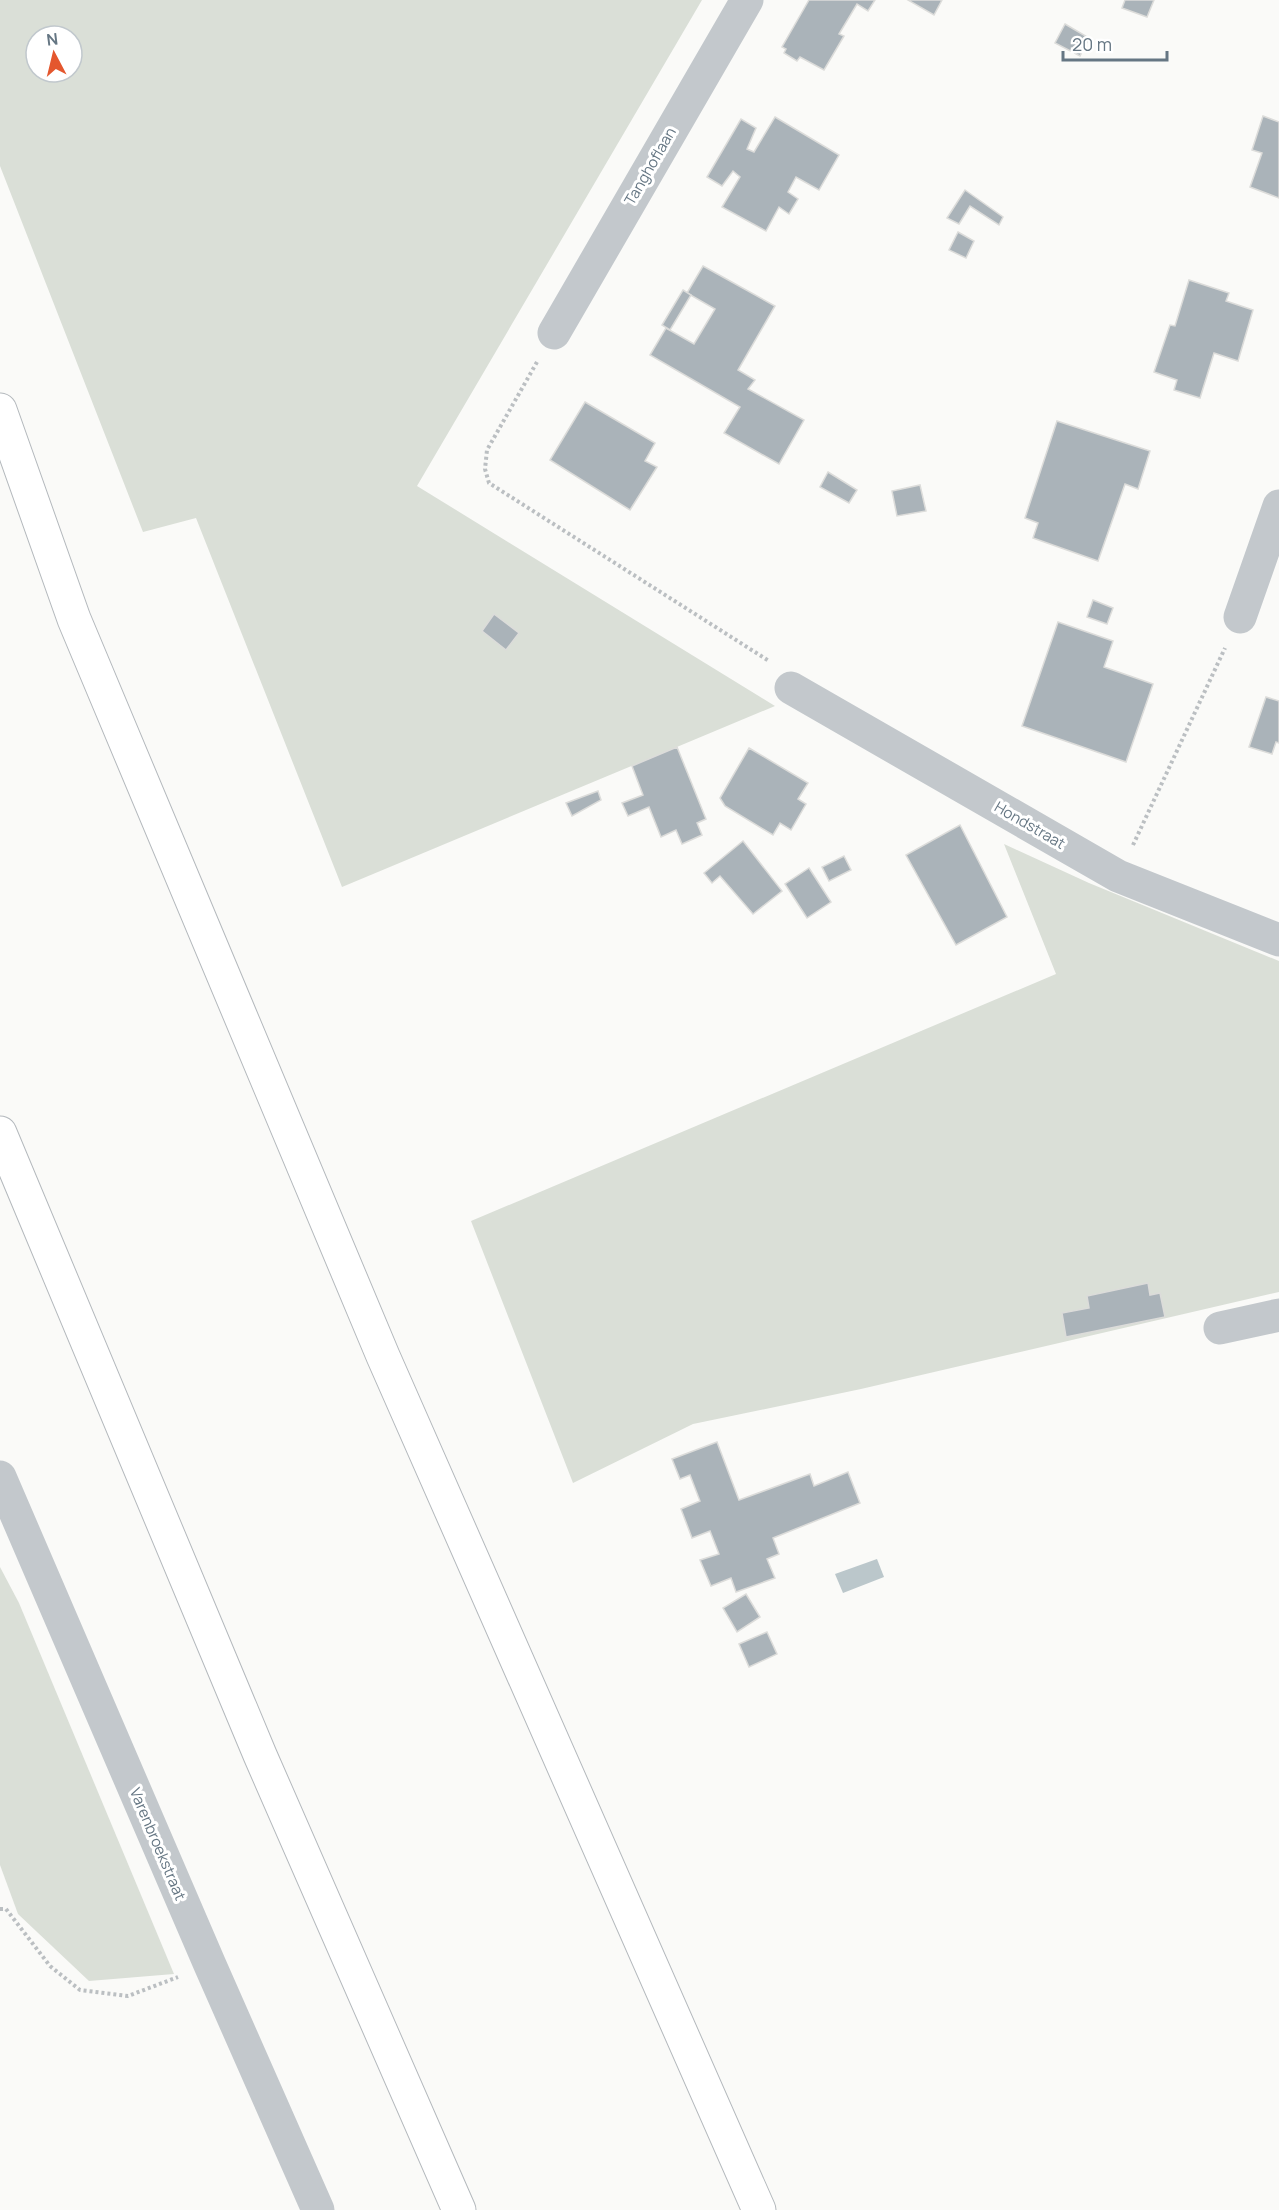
<svg xmlns="http://www.w3.org/2000/svg" width="1279" height="2210" viewBox="0 0 1279 2210" font-family="Manrope,sans-serif">
	<style>
		.green { fill: #dadfd7; fill-rule: evenodd }
		.water { fill: #bbc7cb }
		.building { fill: #aab3b9; stroke: #dcdcda; stroke-width: 1.5 }
		.lines { fill: none; stroke-linecap: round; stroke-linejoin: round }
		.motorway-casing { stroke: #b4b9bd; stroke-width: 35 }
		.path { stroke: #bbbfc2; stroke-width: 4; stroke-dasharray: 3 3; stroke-linecap: butt }
		.minor { stroke: #c3c8cc; stroke-width: 33 }
		.motorway { stroke: #fff; stroke-width: 33 }
		.labels { text-anchor: middle; dominant-baseline: central; stroke-width: 6; stroke-linejoin: round; paint-order: stroke }
		.street-label { font-size: 15px; fill: #657683; stroke: #fff }
	</style>
	<rect width="100%" height="100%" fill="#fafaf8"/>
	<g class="green">
		<path d="M 0,0 L 702,0 L 417,486 L 775,706 L 342,887 L 196,518 L 143,532 L 0,166 ZM 36,36 L 72,36 L 72,72 L 36,72 Z"/>
		<path d="M 1004,844 L 1089,883 L 1279,961 L 1279,1292 L 861,1389 L 693,1424 L 573,1483 L 471,1221 L 1056,974 Z"/>
		<path d="M 0,1567 L 19,1603 L 174,1974 L 89,1981 L 18,1914 L 0,1865 Z"/>
	</g>
	<path class="water" d="M 877,1559 L 884,1577 L 843,1593 L 835,1574 Z"/>
	<g class="building">
		<path d="M 809,0 L 875,0 L 868,11 L 857,4 L 839,34 L 844,36 L 824,70 L 800,57 L 797,61 L 784,53 L 786,49 L 782,47 Z"/>
		<path d="M 908,0 L 942,0 L 934,15 Z"/>
		<path d="M 1125,0 L 1154,0 L 1147,17 L 1122,8 Z"/>
		<path d="M 1065,24 L 1089,38 L 1080,56 L 1055,43 Z"/>
		<path d="M 1263,116 L 1279,122 L 1279,198 L 1250,187 L 1262,153 L 1252,150 Z"/>
		<path d="M 775,117 L 839,155 L 819,190 L 796,177 L 788,192 L 798,199 L 789,214 L 779,207 L 766,231 L 722,207 L 740,177 L 733,171 L 722,186 L 707,177 L 741,119 L 756,128 L 747,149 L 754,152 Z"/>
		<path d="M 965,190 L 1003,217 L 999,225 L 970,206 L 959,224 L 947,218 Z"/>
		<path d="M 958,232 L 974,241 L 966,258 L 949,250 Z"/>
		<path d="M 703,266 L 775,306 L 738,370 L 755,380 L 748,389 L 804,420 L 779,464 L 724,433 L 740,407 L 650,355 L 666,328 L 694,344 L 715,309 L 687,293 Z"/>
		<path d="M 1189,280 L 1229,293 L 1226,301 L 1253,310 L 1238,361 L 1214,353 L 1200,398 L 1174,390 L 1177,380 L 1154,372 L 1170,325 L 1175,326 Z"/>
		<path d="M 683,290 L 691,295 L 670,330 L 662,325 Z"/>
		<path d="M 585,402 L 655,443 L 645,461 L 657,467 L 630,510 L 550,460 Z"/>
		<path d="M 1057,421 L 1150,451 L 1138,489 L 1125,484 L 1098,561 L 1033,538 L 1038,523 L 1025,518 Z"/>
		<path d="M 828,472 L 857,490 L 849,503 L 820,487 Z"/>
		<path d="M 920,485 L 926,511 L 897,516 L 892,491 Z"/>
		<path d="M 1093,600 L 1113,608 L 1107,624 L 1087,617 Z"/>
		<path d="M 494,614 L 519,633 L 506,650 L 482,631 Z"/>
		<path d="M 1058,622 L 1113,641 L 1104,667 L 1153,684 L 1126,762 L 1022,726 Z"/>
		<path d="M 1266,697 L 1279,701 L 1279,743 L 1276,742 L 1272,754 L 1249,747 Z"/>
		<path d="M 677,747 L 706,819 L 697,823 L 702,835 L 682,844 L 676,830 L 661,837 L 649,807 L 628,816 L 622,803 L 643,795 L 632,766 Z"/>
		<path d="M 749,748 L 808,783 L 798,799 L 806,804 L 791,830 L 780,823 L 773,835 L 725,806 L 720,798 Z"/>
		<path d="M 598,791 L 601,800 L 572,816 L 566,803 Z"/>
		<path d="M 960,825 L 1007,917 L 956,945 L 906,855 Z"/>
		<path d="M 743,841 L 782,891 L 753,914 L 720,876 L 712,883 L 704,873 Z"/>
		<path d="M 844,856 L 851,870 L 829,881 L 822,867 Z"/>
		<path d="M 809,868 L 831,902 L 807,918 L 785,884 Z"/>
		<path d="M 1148,1283 L 1150,1295 L 1160,1293 L 1165,1317 L 1066,1337 L 1062,1313 L 1089,1308 L 1087,1296 Z"/>
		<path d="M 717,1442 L 739,1500 L 810,1474 L 814,1486 L 848,1472 L 860,1503 L 773,1538 L 779,1554 L 767,1559 L 775,1578 L 736,1592 L 731,1578 L 711,1586 L 700,1560 L 719,1554 L 710,1531 L 692,1538 L 681,1509 L 700,1501 L 690,1475 L 680,1479 L 672,1459 Z"/>
		<path d="M 746,1594 L 760,1617 L 737,1632 L 723,1608 Z"/>
		<path d="M 767,1632 L 777,1654 L 749,1667 L 739,1644 Z"/>
	</g>
	<g class="lines">
		<defs>
			<g id="motorway">
				<path d="M 0,410 L 74,619 L 383,1356 L 759,2210"/>
				<path d="M 0,1133 L 260,1755 L 459,2210"/>
			</g>
		</defs>
		<use href="#motorway" class="motorway-casing"/>
		<g class="path">
			<path d="M 537,362 L 487,450 L 485,469 L 489,483 L 769,661"/>
			<path d="M 1133,845 L 1225,648"/>
			<path d="M 0,1909 L 6,1909 L 50,1966 L 80,1990 L 128,1996 L 178,1977"/>
		</g>
		<g class="minor">
			<path d="M 554,333 L 747,0"/>
			<path d="M 1240,617 L 1279,506"/>
			<path d="M 791,688 L 1118,876 L 1279,940"/>
			<path d="M 1220,1328 L 1279,1315"/>
			<path d="M 0,1477 L 210,1965 L 318,2210"/>
		</g>
		<use href="#motorway" class="motorway"/>
	</g>
	<g class="labels">
		<g class="street-label">
			<text transform="translate(650 166) rotate(-60)">Tanghoflaan</text>
			<text transform="translate(1030 825) rotate(30)">Hondstraat</text>
			<text transform="translate(158 1844) rotate(67)">Varenbroekstraat</text>
		</g>
	</g>
	<g transform="translate(54 54) rotate(353)"><circle r="28" fill="#ffffff" stroke="#c1c8cd" stroke-width="1.5"/>
	<path d="M0-4.5L10 22L0 15L-10 22Z" fill="#e4572e"/>
	<text y="-9" font-size="16" font-weight="bold" text-anchor="middle" fill="#657683">N</text>
	</g>
	<path d="M1063 51v9h104v-9" fill="none" stroke="#657683" stroke-width="3"/>
	<text x="1072" y="51" font-size="18" fill="#657683" stroke="#ffffff" stroke-width="4.5" paint-order="stroke">20 m</text>
</svg>
